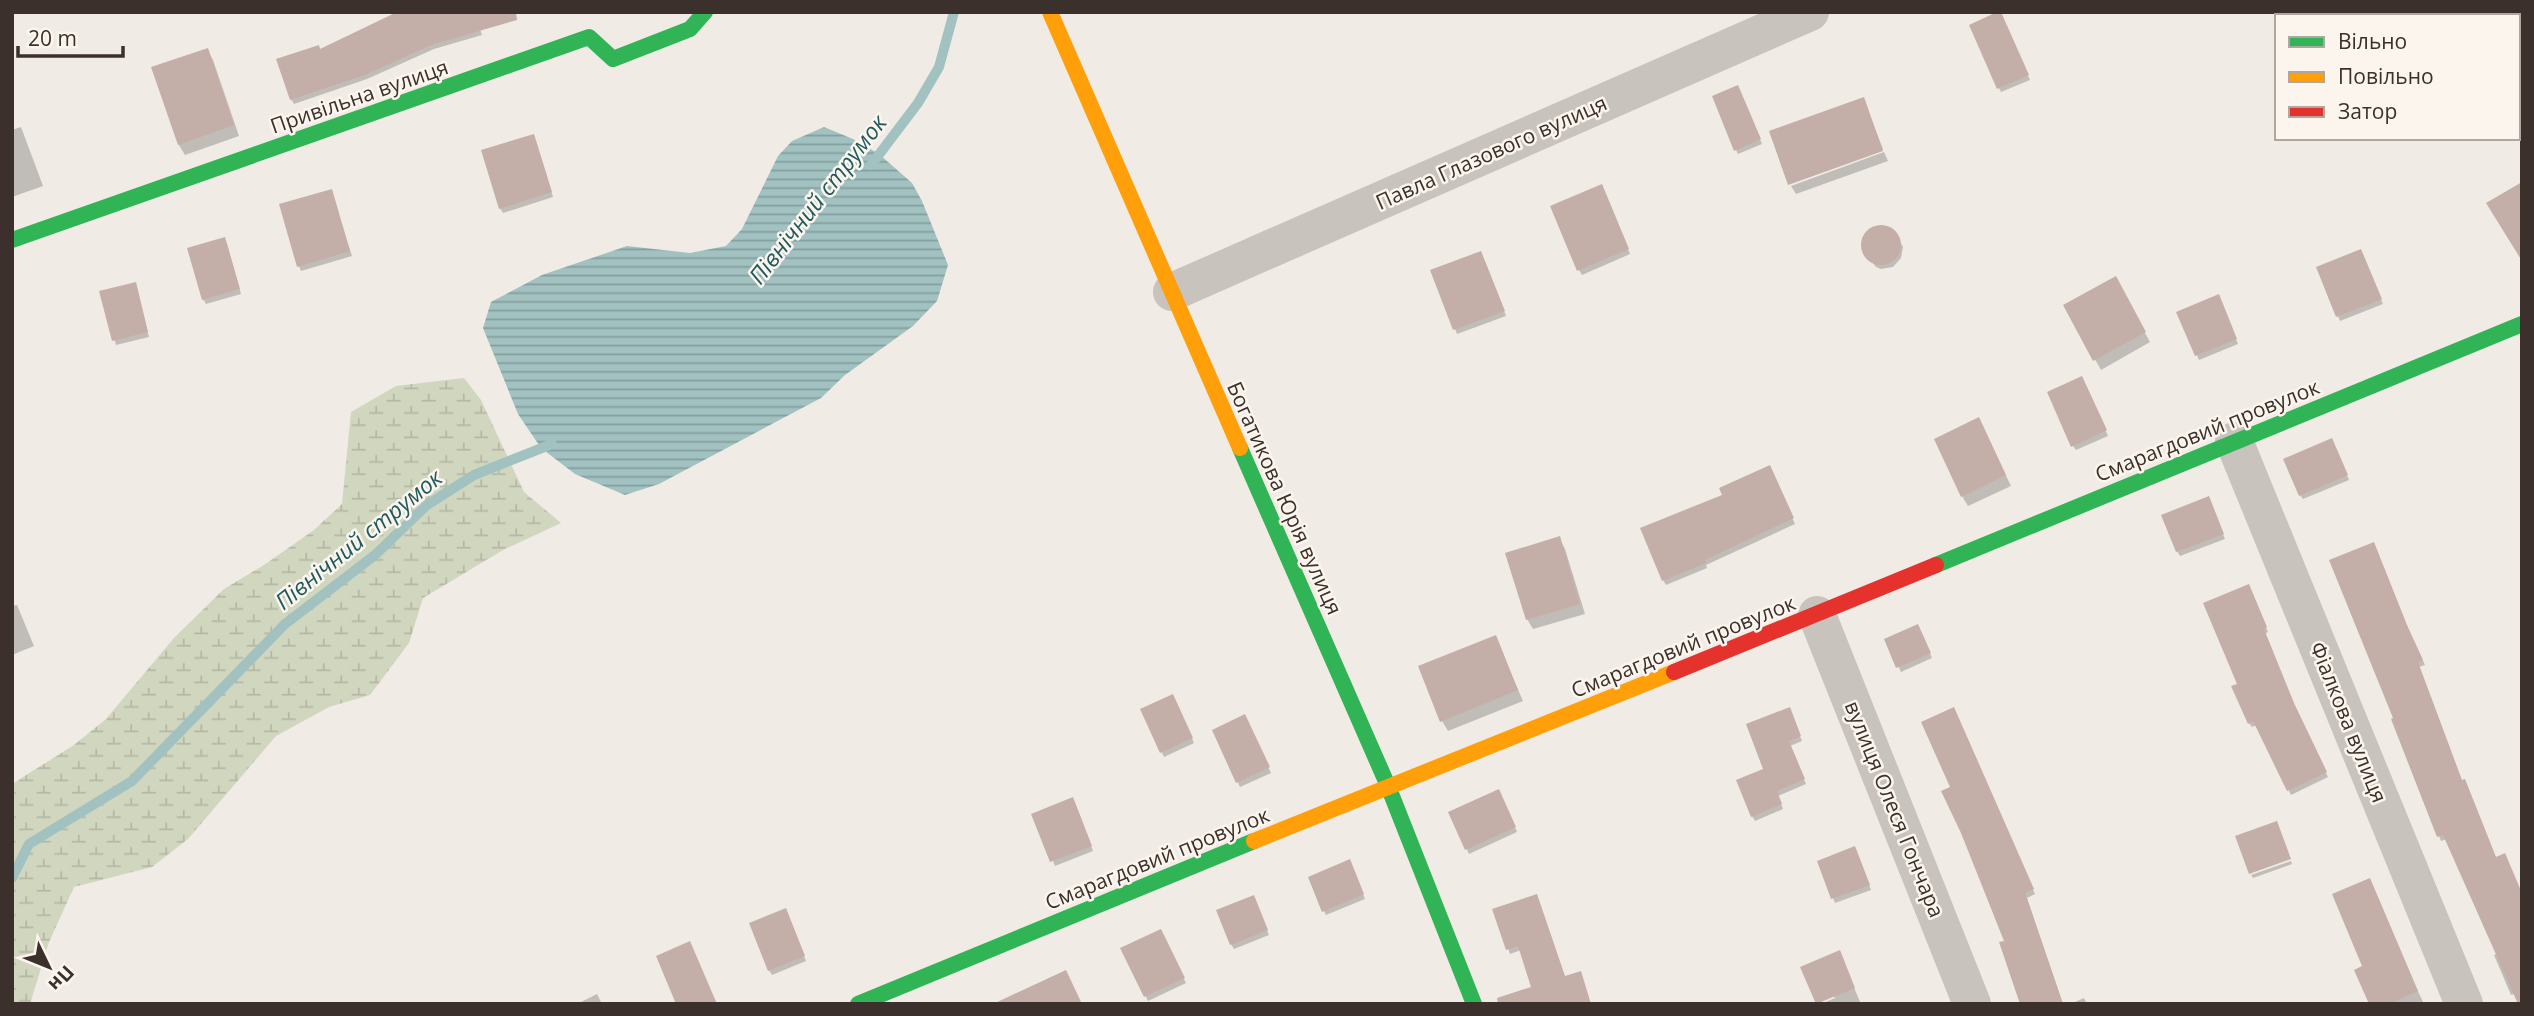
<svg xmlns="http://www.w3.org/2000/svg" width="2534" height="1016" viewBox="0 0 2534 1016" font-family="'Open Sans',sans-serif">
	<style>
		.wetland { fill: url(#wetland-marsh) }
		.water { fill: url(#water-rules) }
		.shadow { fill: #0003 }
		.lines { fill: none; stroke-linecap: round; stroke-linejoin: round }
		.stream { stroke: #a1c2c1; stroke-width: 10 }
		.building { fill: #c3afa7 }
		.street { stroke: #c9c3be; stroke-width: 38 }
		.fast { stroke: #30b455; stroke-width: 16 }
		.slow { stroke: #ff9f0a; stroke-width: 16 }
		.jam { stroke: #e5322d; stroke-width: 16 }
		.labels { text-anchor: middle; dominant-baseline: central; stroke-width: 5; stroke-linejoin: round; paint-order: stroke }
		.street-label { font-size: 21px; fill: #3b302b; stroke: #fbf5ee }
		.water-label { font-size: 23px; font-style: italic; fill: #1f5a5e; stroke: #fbf5ee }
	</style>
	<defs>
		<pattern id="wetland-marsh" width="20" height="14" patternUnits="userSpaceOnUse" patternTransform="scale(1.75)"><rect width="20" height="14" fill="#d1d6bf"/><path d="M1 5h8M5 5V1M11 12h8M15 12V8" fill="none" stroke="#b4b8a4"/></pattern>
		<pattern id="water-rules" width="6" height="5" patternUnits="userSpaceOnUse" patternTransform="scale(1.75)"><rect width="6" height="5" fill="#a1c2c1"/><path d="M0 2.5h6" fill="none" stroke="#849e9d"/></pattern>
	</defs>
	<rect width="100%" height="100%" fill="#f0ebe5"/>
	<path class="wetland" d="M 464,378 L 481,400 L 524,492 L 561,523 L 503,550 L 423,598 L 409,643 L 370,695 L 329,707 L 276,736 L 188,839 L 152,867 L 74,887 L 49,942 L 30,1004 L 12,1004 L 12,784 L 74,745 L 106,719 L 174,638 L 224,589 L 264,565 L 314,530 L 342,504 L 351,412 L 396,386 Z"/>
	<path class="water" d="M 824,127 L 853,139 L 879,154 L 912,183 L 922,201 L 948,265 L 937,301 L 913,326 L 845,375 L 821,398 L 659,484 L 625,495 L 575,474 L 541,448 L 518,414 L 483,328 L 491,302 L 542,275 L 627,246 L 690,253 L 726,246 L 742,229 L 778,156 L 792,141 Z"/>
	<g class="shadow">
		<path d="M 2002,18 L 2030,80 L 2001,92 L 1999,88 Z"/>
		<path d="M 477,20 L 482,35 L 434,49 L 367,79 L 294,104 L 291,99 L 320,50 Z"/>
		<path d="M 207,50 L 213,60 L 239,136 L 185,155 L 179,145 L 153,68 Z"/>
		<path d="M 1740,92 L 1762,144 L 1738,154 L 1736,150 Z"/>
		<path d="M 1863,99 L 1883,149 L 1790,183 Z"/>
		<path d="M 21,127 L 43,186 L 12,197 L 12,130 Z"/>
		<path d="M 536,141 L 553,197 L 503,213 L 500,208 Z"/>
		<path d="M 1884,152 L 1888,161 L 1796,194 L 1791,186 Z"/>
		<path d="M 331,191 L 352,256 L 301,271 L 299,266 Z"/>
		<path d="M 1604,191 L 1630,254 L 1582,275 L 1579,270 Z"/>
		<path d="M 1876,227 L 1882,227 L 1893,231 L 1903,247 L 1901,258 L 1893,267 L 1881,269 L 1876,267 L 1864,252 L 1863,246 L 1866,234 Z"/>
		<path d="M 227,244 L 241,294 L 206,304 L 203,299 Z"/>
		<path d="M 2363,255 L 2383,304 L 2340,321 L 2338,316 Z"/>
		<path d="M 1483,257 L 1506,316 L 1457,334 L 1432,271 Z"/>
		<path d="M 2115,279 L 2150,342 L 2101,370 L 2065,306 Z"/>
		<path d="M 135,284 L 149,337 L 116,345 L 101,292 Z"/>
		<path d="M 2221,301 L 2238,344 L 2199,360 L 2179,313 Z"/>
		<path d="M 2084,382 L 2108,436 L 2076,450 L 2073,446 Z"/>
		<path d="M 1984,430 L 2011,486 L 1968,506 L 1962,496 Z"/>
		<path d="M 2334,444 L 2349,480 L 2303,499 L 2300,495 Z"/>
		<path d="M 1771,472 L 1795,524 L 1706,565 L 1707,568 L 1666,585 L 1663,580 L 1725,496 Z"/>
		<path d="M 2211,503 L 2225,539 L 2180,556 L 2177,551 Z"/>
		<path d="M 1559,538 L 1565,549 L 1585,614 L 1533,629 L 1527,619 Z"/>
		<path d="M 2250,591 L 2268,632 L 2265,634 L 2296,710 L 2328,777 L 2291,795 L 2257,725 L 2252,727 L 2249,723 Z"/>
		<path d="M 17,605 L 34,646 L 12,655 L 12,606 Z"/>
		<path d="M 1920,631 L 1932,658 L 1901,672 L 1886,640 Z"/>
		<path d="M 2409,631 L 2425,665 L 2419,667 L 2462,782 L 2496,859 L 2514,994 L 2511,995 L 2494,955 L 2498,953 L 2447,839 L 2441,841 L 2439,836 Z"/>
		<path d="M 1495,637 L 1523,701 L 1448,731 L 1442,721 Z"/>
		<path d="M 1175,700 L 1194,743 L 1164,757 L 1142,710 Z"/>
		<path d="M 1791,714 L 1802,741 L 1790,746 L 1806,784 L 1778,796 L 1783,809 L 1755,821 L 1752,816 L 1765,769 Z"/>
		<path d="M 1956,714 L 2035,894 L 2027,898 L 2063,1004 L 2035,1004 L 2006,942 L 1952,788 Z"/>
		<path d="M 1247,721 L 1271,773 L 1240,787 L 1214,731 Z"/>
		<path d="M 1501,796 L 1517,832 L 1469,854 L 1450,813 Z"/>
		<path d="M 1075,804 L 1093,851 L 1055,866 L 1034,815 Z"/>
		<path d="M 1857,853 L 1871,890 L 1835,903 L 1819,862 Z"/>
		<path d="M 2291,861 L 2292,864 L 2253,878 L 2251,875 Z"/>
		<path d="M 1352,866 L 1365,899 L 1326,915 L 1324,911 Z"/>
		<path d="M 1256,902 L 1269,935 L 1234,949 L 1231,944 Z"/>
		<path d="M 1495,910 L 1565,978 L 1521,950 L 1510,954 Z"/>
		<path d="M 788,915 L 806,961 L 772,975 L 769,970 Z"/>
		<path d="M 1160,931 L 1186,983 L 1148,1001 L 1123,949 Z"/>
		<path d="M 1841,957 L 1861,1004 L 1821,1004 L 1835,998 L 1833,995 Z"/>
		<path d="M 2402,958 L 2424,1004 L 2371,1004 Z"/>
		<path d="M 597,994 L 602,1004 L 577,1004 Z"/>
		<path d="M 2084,998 L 2087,1004 L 2070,1004 Z"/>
	</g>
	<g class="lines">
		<g class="stream">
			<path d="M 871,165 L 918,103 L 939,67 L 954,12"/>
			<path d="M 12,878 L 29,844 L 132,781 L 285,624 L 375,555 L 427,505 L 474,475 L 552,444"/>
		</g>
	</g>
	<g class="building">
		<path d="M 397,12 L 516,12 L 517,20 L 431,45 L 365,75 L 290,100 L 276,59 L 319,45 L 320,49 Z"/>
		<path d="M 1997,12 L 2001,12 L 2029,75 L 1997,89 L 1969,25 Z"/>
		<path d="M 208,48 L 234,125 L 178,145 L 151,67 Z"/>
		<path d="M 1738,85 L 1761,139 L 1734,151 L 1712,96 Z"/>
		<path d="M 1864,97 L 1883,151 L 1788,185 L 1769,131 Z"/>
		<path d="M 534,134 L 552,192 L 499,209 L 481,150 Z"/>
		<path d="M 2522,182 L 2522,261 L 2486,203 Z"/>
		<path d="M 1602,184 L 1629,249 L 1577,271 L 1550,206 Z"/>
		<path d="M 332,189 L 350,251 L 297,267 L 279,204 Z"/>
		<circle cx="1881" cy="245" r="20"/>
		<path d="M 225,237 L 240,289 L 202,300 L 187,248 Z"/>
		<path d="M 2361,249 L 2382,299 L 2336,317 L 2316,267 Z"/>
		<path d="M 1481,251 L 1505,311 L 1453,330 L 1430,270 Z"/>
		<path d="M 2116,276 L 2146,332 L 2093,361 L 2063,305 Z"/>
		<path d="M 136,282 L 148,332 L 112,341 L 99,291 Z"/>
		<path d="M 2219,294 L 2237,339 L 2195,356 L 2176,312 Z"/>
		<path d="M 2082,376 L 2107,430 L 2071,447 L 2047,392 Z"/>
		<path d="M 1979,417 L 2006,475 L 1961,497 L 1934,439 Z"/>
		<path d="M 2332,438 L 2348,475 L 2299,496 L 2283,459 Z"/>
		<path d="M 1770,465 L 1794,518 L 1705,560 L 1706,563 L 1662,581 L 1640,528 L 1722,495 L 1719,488 Z"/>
		<path d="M 2209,496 L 2224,534 L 2176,552 L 2161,515 Z"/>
		<path d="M 1560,536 L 1580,604 L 1526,620 L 1505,553 Z"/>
		<path d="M 2374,542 L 2407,625 L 2423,660 L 2418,662 L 2462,780 L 2465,779 L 2496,857 L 2505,853 L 2522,893 L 2522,1004 L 2518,1004 L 2443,835 L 2437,837 L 2391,719 L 2393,718 L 2329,560 Z"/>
		<path d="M 2249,584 L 2267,627 L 2264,629 L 2294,703 L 2327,772 L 2287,791 L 2253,721 L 2248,724 L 2231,686 L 2237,684 L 2203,603 Z"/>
		<path d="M 1918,624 L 1931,653 L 1896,668 L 1884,639 Z"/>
		<path d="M 1496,635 L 1518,690 L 1440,722 L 1418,666 Z"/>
		<path d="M 1173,694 L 1193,738 L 1160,753 L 1140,709 Z"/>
		<path d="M 1790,707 L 1801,736 L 1789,741 L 1805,779 L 1777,791 L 1782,804 L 1751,817 L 1736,780 L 1763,769 L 1746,724 Z"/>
		<path d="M 1954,707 L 2034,889 L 2025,893 L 2063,1004 L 2020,1004 L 1999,942 L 2004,941 L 1961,833 L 1941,791 L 1950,787 L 1921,722 Z"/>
		<path d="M 1245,714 L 1270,767 L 1236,783 L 1212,730 Z"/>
		<path d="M 1499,789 L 1516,827 L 1465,850 L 1448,812 Z"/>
		<path d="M 1073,797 L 1092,846 L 1050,862 L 1031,814 Z"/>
		<path d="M 2277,821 L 2291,859 L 2249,874 L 2235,836 Z"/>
		<path d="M 1855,846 L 1870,885 L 1831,899 L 1817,861 Z"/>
		<path d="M 1350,859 L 1364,894 L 1322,912 L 1308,877 Z"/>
		<path d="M 2370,878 L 2418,991 L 2389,1004 L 2369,1004 L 2354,970 L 2362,966 L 2332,894 Z"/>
		<path d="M 1537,894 L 1565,976 L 1581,971 L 1591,1004 L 1498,1004 L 1497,998 L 1531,987 L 1518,946 L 1506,950 L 1492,909 Z"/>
		<path d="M 1254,895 L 1268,930 L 1230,945 L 1216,910 Z"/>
		<path d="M 786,908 L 805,956 L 768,971 L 749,923 Z"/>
		<path d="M 1161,929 L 1185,978 L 1144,997 L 1120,948 Z"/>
		<path d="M 690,941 L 717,1004 L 676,1004 L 656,956 Z"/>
		<path d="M 1840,950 L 1855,988 L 1816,1004 L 1800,967 Z"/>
		<path d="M 1066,970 L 1082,1004 L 993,1004 Z"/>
	</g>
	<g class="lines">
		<g class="street">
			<path d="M 1172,292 L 1810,12"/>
			<path d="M 2234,441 L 2464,1004"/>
			<path d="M 1817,615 L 1972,1004"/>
		</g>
		<g class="fast">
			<path d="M 12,240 L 589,37 L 613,59 L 690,29 L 705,12"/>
			<path d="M 1240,448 L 1388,786 L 1474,1004"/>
			<path d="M 1936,565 L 2522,324"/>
			<path d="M 858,1004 L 1254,841"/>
		</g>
		<g class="slow">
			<path d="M 1050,12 L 1240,448"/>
			<path d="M 1254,841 L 1674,672"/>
		</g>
		<path class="jam" d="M 1674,672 L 1936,565"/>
	</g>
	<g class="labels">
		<g class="street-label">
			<text transform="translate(359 96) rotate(-19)">Привільна вулиця</text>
			<text transform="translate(1491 152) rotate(-24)">Павла Глазового вулиця</text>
			<text transform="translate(2207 430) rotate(-22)">Смарагдовий провулок</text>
			<text transform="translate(1285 498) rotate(66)">Богатикова Юрія вулиця</text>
			<text transform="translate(1683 646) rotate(-22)">Смарагдовий провулок</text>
			<text transform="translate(2349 722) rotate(68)">Фіалкова вулиця</text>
			<text transform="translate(1895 809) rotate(68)">вулиця Олеся Гончара</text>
			<text transform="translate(1157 858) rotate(-22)">Смарагдовий провулок</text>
		</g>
		<g class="water-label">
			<text transform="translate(817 199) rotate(-52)">Північний струмок</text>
			<text transform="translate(358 539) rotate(-39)">Північний струмок</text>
		</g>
	</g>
	<rect width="2534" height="1016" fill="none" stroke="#3b302b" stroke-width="28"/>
	<rect x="2275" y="14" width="245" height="126" fill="#fbf5ee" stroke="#aea6a0" stroke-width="2"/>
	<rect x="2289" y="37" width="35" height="10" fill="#30b455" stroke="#aea6a0" stroke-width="2"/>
	<text x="2338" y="49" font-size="21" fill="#3b302b">Вільно</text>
	<rect x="2289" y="72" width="35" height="10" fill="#ff9f0a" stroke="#aea6a0" stroke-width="2"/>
	<text x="2338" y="84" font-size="21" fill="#3b302b">Повільно</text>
	<rect x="2289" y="107" width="35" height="10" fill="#e5322d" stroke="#aea6a0" stroke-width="2"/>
	<text x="2338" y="119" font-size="21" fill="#3b302b">Затор</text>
	<g transform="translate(49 967) rotate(133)" stroke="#fbf5ee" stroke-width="5" paint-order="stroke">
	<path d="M0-5L12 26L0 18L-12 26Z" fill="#3b302b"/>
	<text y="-10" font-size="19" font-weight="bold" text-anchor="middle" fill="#3b302b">Пн</text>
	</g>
	<path d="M18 46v10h105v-10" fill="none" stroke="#3b302b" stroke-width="3.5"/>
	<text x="28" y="46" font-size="21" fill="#3b302b" stroke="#fbf5ee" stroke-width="5" paint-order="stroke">20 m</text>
</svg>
